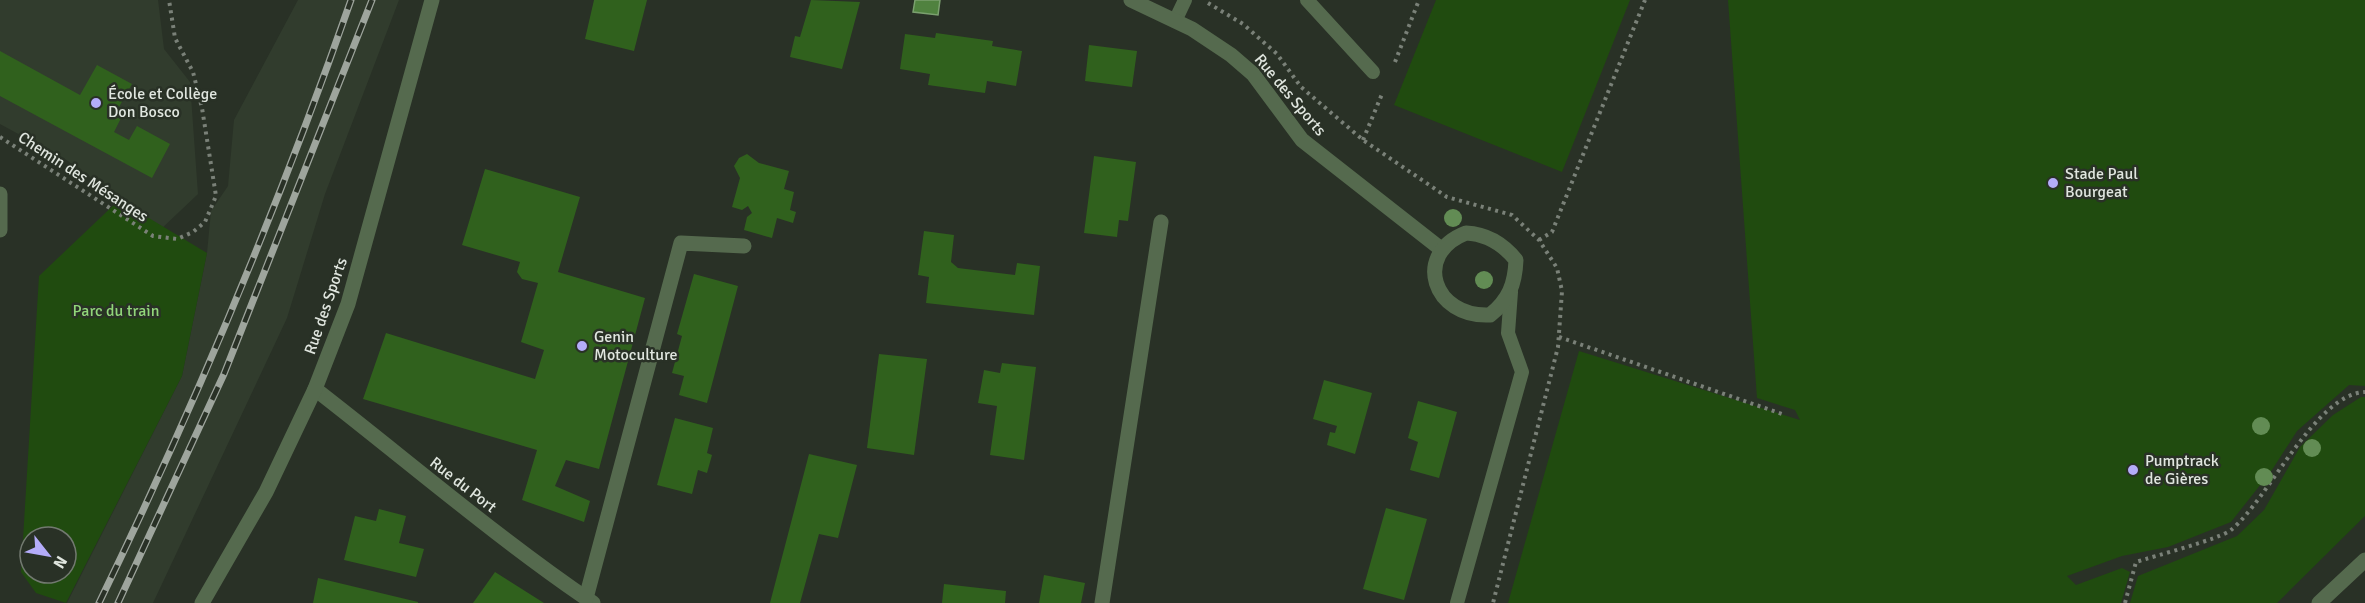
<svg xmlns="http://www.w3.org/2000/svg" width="2365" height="603" viewBox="0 0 2365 603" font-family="Signika,sans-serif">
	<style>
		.built { fill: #313c2d }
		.green { fill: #204b0f; fill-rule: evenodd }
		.water { fill: #50823f; stroke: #7ba06f; stroke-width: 1.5 }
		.building { fill: #30611d }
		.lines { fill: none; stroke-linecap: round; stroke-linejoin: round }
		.path { stroke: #7a8178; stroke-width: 4; stroke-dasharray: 3 4.5; stroke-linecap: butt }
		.lane { stroke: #556a4e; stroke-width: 14 }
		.street { stroke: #556a4e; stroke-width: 15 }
		.rail-casing { stroke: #9ea59d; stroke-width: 7 }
		.rail { stroke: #293126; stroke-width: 4.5; stroke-dasharray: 14; stroke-linecap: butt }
		.tree { fill: #628c54 }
		.poi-dot { fill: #b4acf9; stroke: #293126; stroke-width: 2 }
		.labels { text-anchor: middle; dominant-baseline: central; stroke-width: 5; stroke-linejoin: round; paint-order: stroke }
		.poi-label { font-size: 16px; fill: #e0e6df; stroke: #293126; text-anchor: start }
		.street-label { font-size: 16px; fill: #e0e6df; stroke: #293126 }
		.park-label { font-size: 16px; fill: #91d67a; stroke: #293126 }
	</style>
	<rect width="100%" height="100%" fill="#293126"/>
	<g class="built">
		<path d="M 0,0 L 158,0 L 164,49 L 190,82 L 198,194 L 161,229 L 68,161 L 0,124 Z"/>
		<path d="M 298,0 L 399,0 L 325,194 L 287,318 L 153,603 L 67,603 L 182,376 L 207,253 L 211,211 L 228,186 L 234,120 Z"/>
	</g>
	<g class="green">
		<path d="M 1436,0 L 1630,0 L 1562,172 L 1394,105 Z"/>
		<path d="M 1728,0 L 2365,0 L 2365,386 L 2349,385 L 2297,431 L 2272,470 L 2231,522 L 2168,547 L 2122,556 L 2067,576 L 2076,585 L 2122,568 L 2130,572 L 2121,603 L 1508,603 L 1579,351 L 1800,420 L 1795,410 L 1757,398 Z"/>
		<path d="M 119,200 L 207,253 L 182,376 L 66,603 L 36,593 L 21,572 L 39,276 ZM 30,537 L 66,537 L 66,573 L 30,573 Z"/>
		<path d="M 2361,397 L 2365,397 L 2365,516 L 2277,603 L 2130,603 L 2138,576 L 2237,536 L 2264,510 L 2300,447 L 2333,415 Z"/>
	</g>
	<path class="water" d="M 915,0 L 940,0 L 938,15 L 913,12 Z"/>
	<g class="building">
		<path d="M 594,0 L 647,0 L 634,51 L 585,39 Z"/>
		<path d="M 811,0 L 860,2 L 842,69 L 790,57 L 795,36 L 800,37 Z"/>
		<path d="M 936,33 L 993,41 L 992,46 L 1022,51 L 1016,86 L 987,81 L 985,93 L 928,85 L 930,74 L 900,69 L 905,34 L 935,38 Z"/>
		<path d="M 1089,45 L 1137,51 L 1132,87 L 1085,81 Z"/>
		<path d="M 0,51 L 80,95 L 97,65 L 132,84 L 115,114 L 121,118 L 114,132 L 129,140 L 137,126 L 170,144 L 152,178 L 0,96 Z"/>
		<path d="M 747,154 L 759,163 L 789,171 L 784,189 L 794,192 L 790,210 L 796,212 L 793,223 L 777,218 L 772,238 L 744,230 L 747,217 L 752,213 L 748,206 L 742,210 L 732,207 L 740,178 L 734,166 L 739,158 Z"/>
		<path d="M 1094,156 L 1136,162 L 1128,221 L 1119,220 L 1117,237 L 1084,233 Z"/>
		<path d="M 485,169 L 580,197 L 558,272 L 645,298 L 599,469 L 566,460 L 555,486 L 590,501 L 584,522 L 522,500 L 537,450 L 363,399 L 386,333 L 535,379 L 544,350 L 521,342 L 538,283 L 522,279 L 517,272 L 520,262 L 462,245 Z"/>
		<path d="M 924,231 L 954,235 L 951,262 L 958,268 L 1015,275 L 1017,263 L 1040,266 L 1034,315 L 926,303 L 929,277 L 918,275 Z"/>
		<path d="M 694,274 L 738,286 L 707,403 L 679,395 L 684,376 L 672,373 L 682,336 L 677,334 Z"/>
		<path d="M 879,354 L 927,359 L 914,455 L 867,448 Z"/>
		<path d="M 1002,363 L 1036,367 L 1024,460 L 990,455 L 997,406 L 978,403 L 984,370 L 1000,373 Z"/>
		<path d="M 1324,380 L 1372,393 L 1355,454 L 1327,445 L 1330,432 L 1335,433 L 1337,426 L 1313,419 Z"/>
		<path d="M 1418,401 L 1457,412 L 1439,478 L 1410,470 L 1418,442 L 1408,438 Z"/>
		<path d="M 675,418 L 713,428 L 707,453 L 712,455 L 707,473 L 698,470 L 692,494 L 657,485 Z"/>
		<path d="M 809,454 L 857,465 L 838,538 L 819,534 L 800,603 L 770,603 Z"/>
		<path d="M 1386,508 L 1427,519 L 1404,600 L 1363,589 Z"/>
		<path d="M 379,509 L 406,516 L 399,543 L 424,549 L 416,577 L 344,560 L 355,516 L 376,521 Z"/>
		<path d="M 495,572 L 544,603 L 473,603 Z"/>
		<path d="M 1044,575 L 1085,583 L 1081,603 L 1039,603 Z"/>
		<path d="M 318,578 L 418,602 L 418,603 L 313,603 Z"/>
		<path d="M 944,584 L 1006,591 L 1005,603 L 942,603 Z"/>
	</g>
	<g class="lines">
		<g class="path">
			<path d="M 1208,3 L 1243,24 L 1277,54 L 1301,87 L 1363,140 L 1447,197 L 1512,215 L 1539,240 L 1557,268 L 1562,291 L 1558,347 L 1493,603"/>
			<path d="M 1395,62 L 1419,0"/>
			<path d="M 0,137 L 153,236 L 177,239 L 193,232 L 205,222 L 216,196 L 202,108 L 193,72 L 175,38 L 169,0"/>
			<path d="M 1363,140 L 1382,94"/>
			<path d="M 1539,240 L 1552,232 L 1645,0"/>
			<path d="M 1559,337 L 1785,415"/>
			<path d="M 2125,603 L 2136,562 C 2154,556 2220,539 2231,530 C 2269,499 2315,394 2365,392"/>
		</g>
		<g class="lane">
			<path d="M 1307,0 L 1373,72"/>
			<path d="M 1175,21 L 1185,0"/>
			<path d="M 1457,603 L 1522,372 L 1508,333 L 1511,292"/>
		</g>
		<g class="street">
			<path d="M 1131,0 L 1192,29 L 1231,55 L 1253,74 L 1302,140 L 1441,249"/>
			<path d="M 0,194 L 0,230"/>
			<path d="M 1466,233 C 1487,234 1503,244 1516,260 C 1515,284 1509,300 1490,315 C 1433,318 1412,254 1466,233 Z"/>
			<path d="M 315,389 C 408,461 496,537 593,603"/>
			<path d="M 586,598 L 681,243 L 744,246"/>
			<path d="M 202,603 L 266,492 L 315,389 L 348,304 L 432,0"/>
			<path d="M 1102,603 L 1161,222"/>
			<path d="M 2319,603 L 2365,560"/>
		</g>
		<defs>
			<g id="rail">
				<path d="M 99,603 C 194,407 279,206 351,0"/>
				<path d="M 118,603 L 224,374 L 372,0"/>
			</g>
		</defs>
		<use href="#rail" class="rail-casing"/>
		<use href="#rail" class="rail"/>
	</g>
	<g class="tree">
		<circle cx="1453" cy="218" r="9"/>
		<circle cx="1484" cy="280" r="9"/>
		<circle cx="2261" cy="426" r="9"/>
		<circle cx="2312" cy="448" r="9"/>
		<circle cx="2264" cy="477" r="9"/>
	</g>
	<g class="poi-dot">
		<circle cx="96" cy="103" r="6"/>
		<circle cx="2053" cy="183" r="6"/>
		<circle cx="582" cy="346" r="6"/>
		<circle cx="2133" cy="470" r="6"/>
	</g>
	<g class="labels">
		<g class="poi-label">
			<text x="108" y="94">École et Collège<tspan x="108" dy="18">Don Bosco</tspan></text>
			<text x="2065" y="174">Stade Paul<tspan x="2065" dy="18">Bourgeat</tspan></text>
			<text x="594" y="337">Genin<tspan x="594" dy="18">Motoculture</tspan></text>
			<text x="2145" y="461">Pumptrack<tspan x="2145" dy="18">de Gières</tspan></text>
		</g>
		<g class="street-label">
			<text transform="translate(1290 95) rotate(50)">Rue des Sports</text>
			<text transform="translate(83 177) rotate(33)">Chemin des Mésanges</text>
			<text transform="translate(326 306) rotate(-71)">Rue des Sports</text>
			<text transform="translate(463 485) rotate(38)">Rue du Port</text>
		</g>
		<g class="park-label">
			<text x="116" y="311">Parc du train</text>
		</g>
	</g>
	<g transform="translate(48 555) rotate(121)"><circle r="28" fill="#293126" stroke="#727970" stroke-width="1.5"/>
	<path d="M0-4.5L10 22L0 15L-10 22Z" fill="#b4acf9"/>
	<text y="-9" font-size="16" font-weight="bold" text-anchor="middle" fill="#e0e6df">N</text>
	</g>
</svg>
